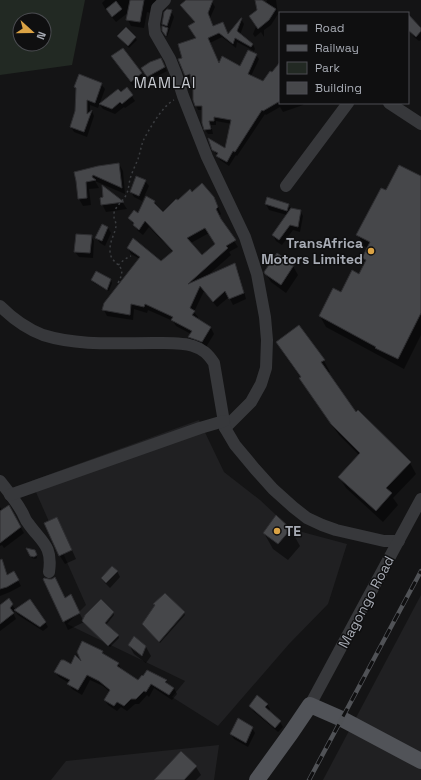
<svg xmlns="http://www.w3.org/2000/svg" width="421" height="780" viewBox="0 0 421 780" font-family="'Space Grotesk',sans-serif">
	<style>
		.built { fill: #202022 }
		.green { fill: #222923; fill-rule: evenodd }
		.shadow { fill: #0007; fill-rule: evenodd }
		.building { fill: #46474a; stroke: #2e2e31; fill-rule: evenodd }
		.lines { fill: none; stroke-linecap: round; stroke-linejoin: round }
		.path { stroke: #3b3d40; stroke-width: 1.5; stroke-dasharray: 2 3; stroke-linecap: butt }
		.minor { stroke: #37383b; stroke-width: 12 }
		.major { stroke: #515358; stroke-width: 16 }
		.rail-casing { stroke: #505256; stroke-width: 4.5 }
		.rail { stroke: #0f0f10; stroke-width: 3; stroke-dasharray: 9; stroke-linecap: butt }
		.poi-dot { fill: #dba345; stroke: #0f0f10; stroke-width: 1.5 }
		.labels { text-anchor: middle; dominant-baseline: central; stroke-width: 3; stroke-linejoin: round; paint-order: stroke }
		.poi-label { font-size: 14px; font-weight: bold; fill: #a7abb4; stroke: #0f0f10; text-anchor: end }
		.street-label { font-size: 14px; fill: #a7abb4; stroke: #0f0f10 }
		.neighbourhood-label { font-size: 15px; letter-spacing: 1px; fill: #c7cad0; stroke: #0f0f10 }
	</style>
	<rect width="100%" height="100%" fill="#141415"/>
	<g class="built">
		<path d="M 199,420 L 224,472 L 260,500 L 291,529 L 347,544 L 328,604 L 289,644 L 218,726 L 172,697 L 185,681 L 67,624 L 86,605 L 31,481 Z"/>
		<path d="M 421,595 L 421,780 L 323,780 Z"/>
		<path d="M 219,745 L 214,780 L 51,780 L 66,761 Z"/>
	</g>
	<path class="green" d="M 0,0 L 85,0 L 72,65 L 0,75 ZM 20,20 L 44,20 L 44,44 L 20,44 Z"/>
	<g class="shadow">
		<path d="M 105,0 L 164,0 L 159,5 L 153,3 L 151,13 L 147,12 L 144,28 L 131,26 L 128,20 L 129,12 L 116,22 L 106,10 L 102,3 Z"/>
		<path d="M 187,0 L 207,0 L 212,2 L 215,7 L 210,18 L 214,27 L 228,35 L 241,19 L 244,24 L 240,35 L 253,44 L 255,49 L 254,51 L 237,42 L 236,48 L 222,37 L 210,43 L 220,65 L 241,67 L 256,55 L 259,59 L 251,76 L 263,82 L 280,64 L 280,103 L 304,103 L 303,105 L 283,112 L 280,107 L 266,115 L 265,114 L 237,156 L 236,155 L 229,166 L 220,160 L 213,149 L 226,150 L 232,124 L 216,121 L 216,125 L 211,125 L 213,134 L 208,134 L 205,130 L 203,110 L 198,110 L 196,105 L 194,88 L 192,86 L 191,79 L 188,80 L 185,76 L 183,58 L 197,39 L 195,22 L 184,9 Z"/>
		<path d="M 267,0 L 276,0 L 278,14 L 271,25 L 264,30 L 264,37 L 261,32 L 255,37 L 253,34 Z"/>
		<path d="M 171,11 L 174,17 L 167,37 L 165,33 L 165,29 L 163,24 Z"/>
		<path d="M 408,22 L 421,30 L 421,40 L 419,41 L 414,37 L 408,28 Z"/>
		<path d="M 126,28 L 137,40 L 129,48 L 118,37 Z"/>
		<path d="M 122,49 L 141,74 L 146,82 L 136,90 L 118,65 L 113,57 Z"/>
		<path d="M 163,63 L 167,71 L 150,80 L 143,68 Z"/>
		<path d="M 101,84 L 105,89 L 98,108 L 90,105 L 90,113 L 92,111 L 94,116 L 87,137 L 74,132 L 71,127 L 76,111 L 77,91 L 75,87 Z"/>
		<path d="M 127,89 L 135,101 L 125,108 L 124,107 L 115,114 L 103,109 L 100,105 L 118,90 L 121,94 Z"/>
		<path d="M 119,164 L 123,171 L 125,194 L 95,181 L 99,188 L 89,189 L 91,205 L 83,206 L 79,199 L 77,181 Z"/>
		<path d="M 421,177 L 421,335 L 404,369 L 326,327 L 320,316 L 359,275 L 366,263 L 363,258 L 368,248 L 364,246 L 358,235 L 387,192 Z"/>
		<path d="M 145,181 L 149,186 L 142,201 L 134,197 L 131,192 Z"/>
		<path d="M 103,187 L 123,203 L 127,209 L 106,212 L 102,204 L 104,198 Z"/>
		<path d="M 154,202 L 163,213 L 217,204 L 221,214 L 219,216 L 222,223 L 238,247 L 229,252 L 231,255 L 207,276 L 234,264 L 238,270 L 246,299 L 233,305 L 229,297 L 217,307 L 204,291 L 194,312 L 198,317 L 197,319 L 211,328 L 214,334 L 206,347 L 193,343 L 189,337 L 191,334 L 176,326 L 173,321 L 148,310 L 147,313 L 134,309 L 133,320 L 107,316 L 104,310 L 140,259 L 131,254 L 128,248 L 161,262 L 173,252 L 149,227 L 143,235 L 138,231 L 129,218 L 138,215 ZM 209,233 L 216,245 L 202,256 L 191,243 Z"/>
		<path d="M 266,204 L 288,205 L 291,209 L 300,211 L 303,216 L 300,232 L 293,230 L 282,245 L 276,241 L 273,235 L 287,215 L 269,210 Z"/>
		<path d="M 108,228 L 111,233 L 105,246 L 100,243 L 96,237 Z"/>
		<path d="M 91,236 L 94,241 L 93,258 L 79,257 L 75,252 Z"/>
		<path d="M 277,255 L 293,266 L 298,275 L 286,293 L 271,282 L 266,274 Z"/>
		<path d="M 96,272 L 111,280 L 112,283 L 109,291 L 94,283 L 92,280 Z"/>
		<path d="M 299,327 L 324,361 L 330,372 L 328,373 L 356,414 L 410,463 L 416,474 L 393,498 L 398,505 L 383,522 L 346,488 L 339,477 L 359,455 L 339,435 L 307,389 L 301,378 L 284,354 L 278,342 Z"/>
		<path d="M 8,506 L 24,533 L 4,548 L 2,545 L 0,546 L 0,507 L 3,511 Z"/>
		<path d="M 276,517 L 291,530 L 300,546 L 288,560 L 273,549 L 264,533 Z"/>
		<path d="M 45,523 L 61,526 L 76,559 L 65,564 L 60,556 Z"/>
		<path d="M 27,549 L 36,553 L 37,558 L 35,559 L 32,558 Z"/>
		<path d="M 0,563 L 7,576 L 14,573 L 21,586 L 10,592 L 0,596 Z"/>
		<path d="M 117,571 L 120,577 L 110,588 L 105,583 L 102,578 Z"/>
		<path d="M 65,598 L 75,604 L 83,620 L 113,612 L 114,615 L 106,625 L 118,635 L 119,638 L 110,647 L 84,622 L 68,630 L 64,621 Z"/>
		<path d="M 154,604 L 184,613 L 185,615 L 160,643 L 145,626 L 155,606 Z"/>
		<path d="M 12,605 L 16,610 L 45,622 L 48,627 L 43,631 L 18,615 L 15,611 L 13,613 L 16,619 L 0,631 L 0,606 Z"/>
		<path d="M 134,637 L 146,647 L 151,656 L 146,663 L 134,654 L 129,645 Z"/>
		<path d="M 102,652 L 104,655 L 118,663 L 121,669 L 121,670 L 139,682 L 166,681 L 169,686 L 174,688 L 177,694 L 172,700 L 154,688 L 149,697 L 147,695 L 139,704 L 135,704 L 127,711 L 121,707 L 117,711 L 108,705 L 105,700 L 110,692 L 103,686 L 90,680 L 82,695 L 72,689 L 69,684 L 69,683 L 59,677 L 55,672 L 71,665 L 84,666 Z"/>
		<path d="M 267,704 L 270,709 L 268,712 L 280,722 L 283,727 L 278,732 L 253,711 L 250,706 Z"/>
		<path d="M 252,728 L 255,733 L 248,747 L 234,739 L 231,734 Z"/>
		<path d="M 196,767 L 201,775 L 196,780 L 156,780 Z"/>
	</g>
	<g class="building">
		<path d="M 130,0 L 144,0 L 140,22 L 126,20 Z"/>
		<path d="M 186,0 L 213,0 L 208,13 L 213,26 L 223,22 L 228,34 L 241,18 L 242,18 L 237,31 L 253,44 L 251,47 L 235,38 L 233,44 L 219,33 L 208,38 L 219,63 L 222,56 L 240,66 L 248,50 L 257,54 L 248,74 L 263,81 L 270,71 L 272,72 L 280,62 L 280,101 L 263,111 L 262,110 L 235,152 L 233,151 L 227,162 L 216,156 L 218,153 L 212,150 L 208,138 L 225,148 L 231,120 L 214,117 L 214,121 L 209,121 L 211,129 L 204,130 L 202,123 L 202,106 L 195,106 L 193,100 L 193,86 L 191,86 L 190,74 L 185,76 L 178,59 L 182,58 L 178,44 L 196,38 L 188,26 L 195,22 L 180,5 Z"/>
		<path d="M 255,0 L 262,0 L 276,9 L 269,20 L 258,29 L 249,16 L 257,10 Z"/>
		<path d="M 116,1 L 122,9 L 112,17 L 106,9 Z"/>
		<path d="M 167,9 L 172,10 L 167,26 L 162,24 L 164,12 Z"/>
		<path d="M 408,14 L 421,28 L 421,31 L 416,37 L 408,30 Z"/>
		<path d="M 162,26 L 168,28 L 166,36 L 162,31 Z"/>
		<path d="M 126,27 L 136,37 L 128,46 L 117,36 Z"/>
		<path d="M 123,48 L 142,73 L 131,82 L 111,56 Z"/>
		<path d="M 161,58 L 165,67 L 147,77 L 141,68 L 150,62 Z"/>
		<path d="M 79,74 L 102,83 L 95,103 L 87,100 L 87,114 L 92,110 L 84,132 L 70,127 L 75,111 L 76,88 L 74,87 Z"/>
		<path d="M 127,87 L 133,95 L 122,104 L 120,102 L 112,109 L 99,104 L 118,89 L 121,92 Z"/>
		<path d="M 119,163 L 122,188 L 93,175 L 92,177 L 96,180 L 86,182 L 87,198 L 78,199 L 76,181 L 74,172 L 98,166 Z"/>
		<path d="M 399,165 L 421,176 L 421,313 L 398,359 L 375,348 L 376,347 L 319,316 L 333,288 L 341,292 L 352,270 L 359,274 L 366,260 L 362,258 L 370,242 L 356,235 L 381,188 L 386,190 Z"/>
		<path d="M 136,176 L 146,180 L 139,196 L 130,192 Z"/>
		<path d="M 202,183 L 214,197 L 218,207 L 216,209 L 221,219 L 236,240 L 226,246 L 228,248 L 188,284 L 235,263 L 244,293 L 229,299 L 225,291 L 213,302 L 200,286 L 190,308 L 195,311 L 192,315 L 211,327 L 202,342 L 188,337 L 192,331 L 171,320 L 173,317 L 145,304 L 144,307 L 131,304 L 130,315 L 102,310 L 104,303 L 140,257 L 127,248 L 133,238 L 161,261 L 173,251 L 145,221 L 139,230 L 133,225 L 134,223 L 128,218 L 134,210 L 138,213 L 146,196 L 155,201 L 154,203 L 163,212 L 176,199 L 178,200 L 190,189 L 192,192 ZM 205,228 L 215,244 L 202,255 L 187,238 Z"/>
		<path d="M 102,185 L 124,202 L 101,205 L 100,198 L 103,197 Z"/>
		<path d="M 267,197 L 289,204 L 287,211 L 265,204 Z"/>
		<path d="M 291,208 L 301,210 L 298,227 L 290,225 L 279,240 L 272,235 Z"/>
		<path d="M 102,224 L 108,227 L 102,241 L 95,238 Z"/>
		<path d="M 76,234 L 92,235 L 90,253 L 74,252 Z"/>
		<path d="M 277,253 L 294,265 L 281,285 L 265,274 L 264,272 Z"/>
		<path d="M 96,271 L 111,279 L 107,290 L 91,280 Z"/>
		<path d="M 299,325 L 325,360 L 321,362 L 356,412 L 358,410 L 411,462 L 386,488 L 392,493 L 376,511 L 338,477 L 360,453 L 331,424 L 299,378 L 301,377 L 276,342 Z"/>
		<path d="M 9,505 L 21,527 L 0,543 L 0,511 Z"/>
		<path d="M 276,515 L 291,529 L 278,544 L 263,533 Z"/>
		<path d="M 57,517 L 72,550 L 59,556 L 44,523 Z"/>
		<path d="M 26,548 L 35,550 L 37,555 L 34,557 L 30,556 Z"/>
		<path d="M 2,559 L 7,575 L 14,571 L 19,580 L 7,587 L 0,589 L 0,560 Z"/>
		<path d="M 112,566 L 118,571 L 106,583 L 101,578 Z"/>
		<path d="M 55,577 L 65,598 L 71,594 L 80,613 L 63,622 L 43,579 L 44,578 L 49,579 L 52,579 Z"/>
		<path d="M 165,593 L 185,612 L 159,642 L 142,624 L 155,605 L 153,604 Z"/>
		<path d="M 9,598 L 13,604 L 10,608 L 14,613 L 0,624 L 0,605 Z"/>
		<path d="M 30,599 L 46,622 L 40,627 L 14,610 Z"/>
		<path d="M 101,599 L 114,612 L 105,623 L 119,635 L 108,646 L 82,621 L 85,615 Z"/>
		<path d="M 134,636 L 146,646 L 142,656 L 128,645 Z"/>
		<path d="M 82,641 L 103,651 L 102,653 L 119,663 L 117,666 L 138,680 L 142,675 L 143,676 L 147,670 L 167,680 L 165,682 L 174,688 L 169,695 L 151,684 L 146,692 L 144,691 L 136,699 L 131,699 L 124,706 L 117,702 L 114,706 L 104,700 L 110,690 L 99,681 L 87,675 L 78,690 L 67,684 L 70,680 L 54,672 L 61,660 L 64,660 L 71,664 L 75,655 L 81,661 L 77,652 Z"/>
		<path d="M 257,695 L 268,704 L 265,707 L 281,721 L 275,728 L 249,706 Z"/>
		<path d="M 238,718 L 253,727 L 246,743 L 230,734 Z"/>
		<path d="M 181,751 L 197,766 L 184,780 L 154,780 Z"/>
	</g>
	<g class="lines">
		<g class="path">
			<path d="M 118,265 L 125,259 L 131,256"/>
			<path d="M 118,283 C 130,262 109,267 110,249 C 110,240 116,232 116,225 C 116,221 113,218 114,213 C 116,205 124,201 127,193 C 129,188 129,181 131,176 C 133,170 136,164 138,159 C 140,153 141,147 143,141 C 148,131 163,105 174,100"/>
		</g>
		<g class="minor">
			<path d="M 165,0 L 157,8 L 154,24 L 155,33 L 170,59 L 176,74 L 183,96 L 207,157 L 245,237 L 257,274 L 265,317 L 267,340 L 266,368 L 261,384 L 251,402 L 225,428"/>
			<path d="M 389,103 L 421,124"/>
			<path d="M 286,186 L 348,103"/>
			<path d="M 0,306 C 12,318 27,329 43,335 C 78,346 117,343 153,343 C 164,343 183,342 193,346 C 203,349 208,354 214,363 L 225,428 L 235,445 L 255,469 L 273,489 L 293,507 L 307,518 L 322,525 L 336,530 L 384,541 L 399,541"/>
			<path d="M 0,481 C 8,491 16,501 22,512 C 24,515 25,520 28,523 C 41,542 53,545 49,572"/>
			<path d="M 10,495 L 200,428 L 224,421"/>
			<path d="M 310,705 L 421,499"/>
		</g>
		<path class="major" d="M 257,780 L 291,733 L 310,705 L 342,719 L 421,761"/>
		<defs>
			<path id="rail" d="M 309,780 L 421,571"/>
		</defs>
		<use href="#rail" class="rail-casing"/>
		<use href="#rail" class="rail"/>
	</g>
	<g class="poi-dot">
		<circle cx="371" cy="251" r="4"/>
		<circle cx="277" cy="531" r="4"/>
	</g>
	<g class="labels">
		<g class="poi-label">
			<text x="363" y="243">TransAfrica<tspan x="363" dy="16">Motors Limited</tspan></text>
			<text x="285" y="531" text-anchor="start">TE</text>
		</g>
		<g class="street-label">
			<text transform="translate(366 602) rotate(-62)">Magongo Road</text>
		</g>
		<g class="neighbourhood-label">
			<text x="165" y="82">MAMLAI</text>
		</g>
	</g>
	<rect x="279" y="12" width="130" height="92" fill="#0f0f10" stroke="#4c4d52"/>
	<rect x="287" y="25" width="20" height="6" fill="#515358" stroke="#4c4d52"/>
	<text x="315" y="32" font-size="12" fill="#a7abb4">Road</text>
	<rect x="287" y="45" width="20" height="6" fill="#505256" stroke="#4c4d52"/>
	<text x="315" y="52" font-size="12" fill="#a7abb4">Railway</text>
	<rect x="287" y="62" width="20" height="12" fill="#222923" stroke="#4c4d52"/>
	<text x="315" y="72" font-size="12" fill="#a7abb4">Park</text>
	<rect x="287" y="82" width="20" height="12" fill="#46474a" stroke="#4c4d52"/>
	<text x="315" y="92" font-size="12" fill="#a7abb4">Building</text>
	<g transform="translate(32 32) rotate(111)"><circle r="19" fill="#0f0f10" stroke="#4c4d52"/>
	<path d="M0-3L7 15L0 10L-7 15Z" fill="#dba345"/>
	<text y="-6" font-size="11" font-weight="bold" text-anchor="middle" fill="#a7abb4">N</text>
	</g>
</svg>
